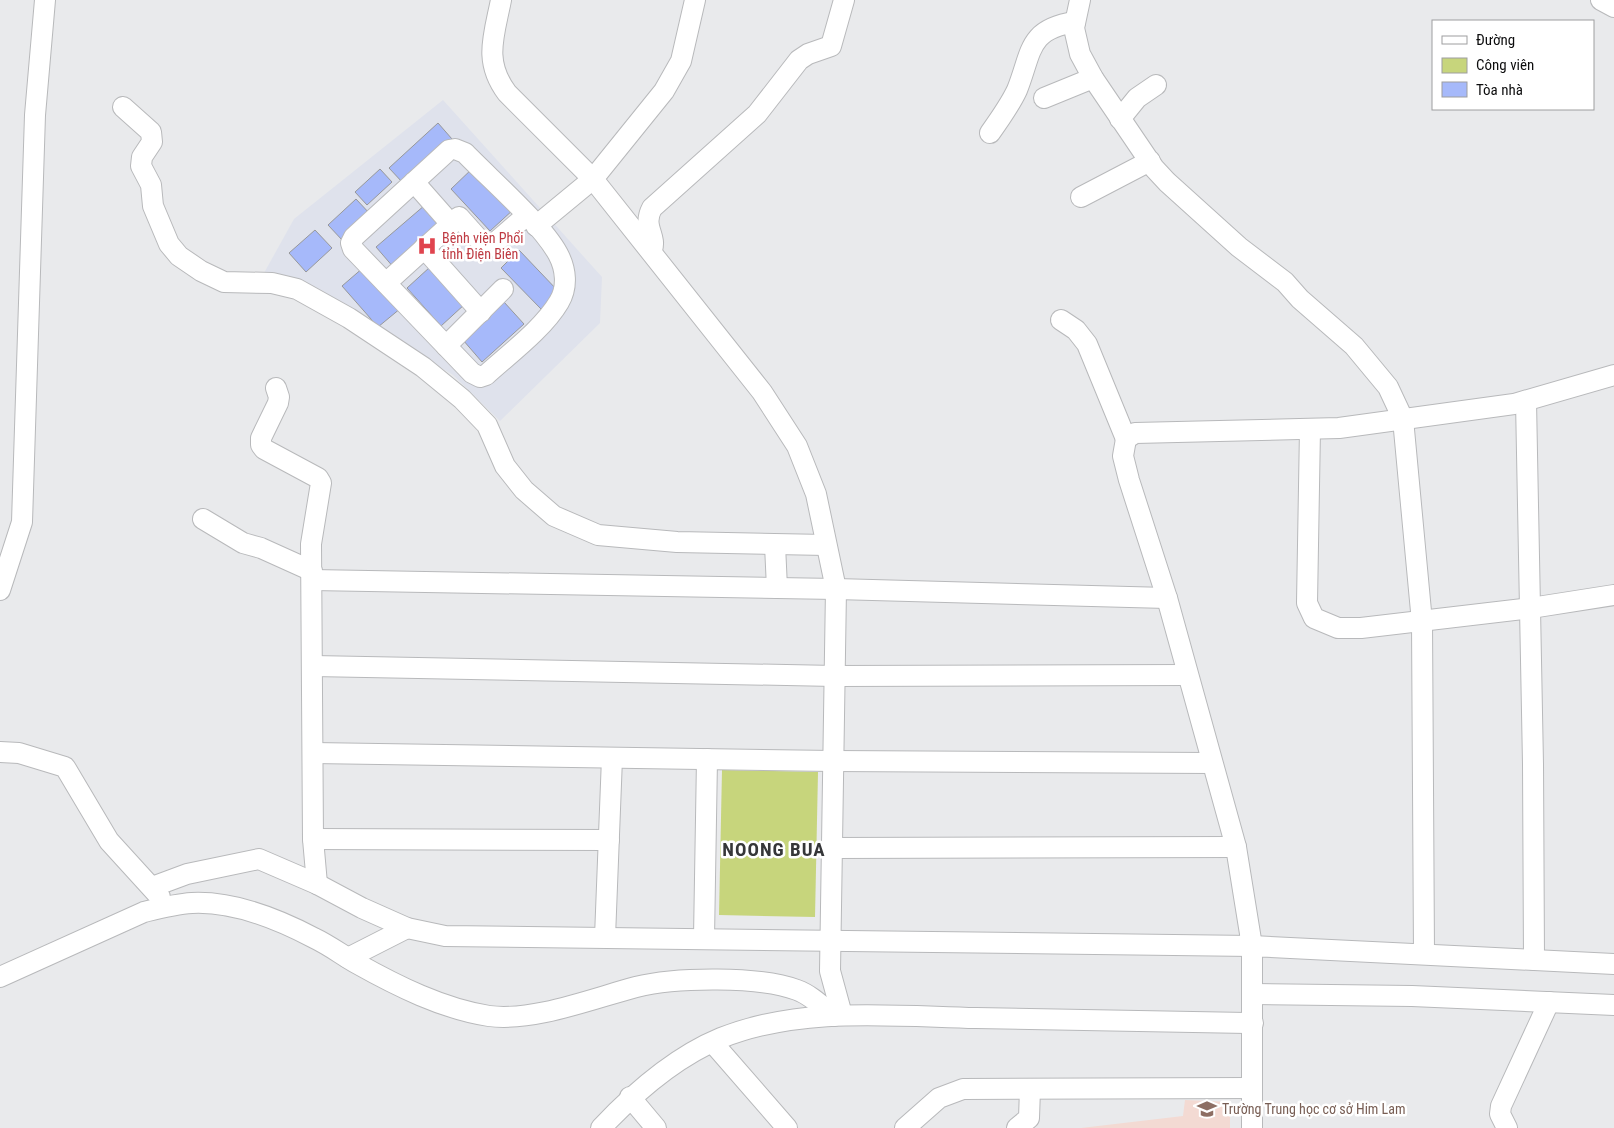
<svg xmlns="http://www.w3.org/2000/svg" width="1614" height="1128" viewBox="0 0 1614 1128" font-family="'Roboto Condensed',sans-serif">
	<style>
		.built { fill: #dfe2ec }
		.education { fill: #f3dad3 }
		.green { fill: #c7d57c }
		.building { fill: #a6b9fa; stroke: #97989a }
		.lines { fill: none; stroke-linecap: round; stroke-linejoin: round }
		.minor-casing { stroke: #b8b9bb; stroke-width: 22 }
		.minor { stroke: #fff; stroke-width: 20 }
		.labels { text-anchor: middle; dominant-baseline: central; stroke-width: 5; stroke-linejoin: round; paint-order: stroke }
		.health-label { font-size: 14px; fill: #be3a42; stroke: #fff; text-anchor: start }
		.education-label { font-size: 14px; fill: #785e54; stroke: #fff; text-anchor: start }
		.district-label { font-size: 19px; font-weight: bold; letter-spacing: 1px; fill: #363739; stroke: #fff }
	</style>
	<rect width="100%" height="100%" fill="#e9eaec"/>
	<path class="built" d="M 443,100 L 602,277 L 600,323 L 500,421 L 453,375 L 312,288 L 264,273 L 294,219 Z"/>
	<path class="education" d="M 1185,1100 L 1230,1102 L 1230,1128 L 1081,1128 L 1183,1116 Z"/>
	<path class="green" d="M 722,770 L 818,772 L 815,917 L 719,915 Z"/>
	<g class="building">
		<path d="M 438,123 L 452,139 L 403,183 L 389,168 Z"/>
		<path d="M 475,166 L 514,209 L 490,231 L 451,189 Z"/>
		<path d="M 380,169 L 392,182 L 367,205 L 355,192 Z"/>
		<path d="M 356,199 L 371,215 L 343,241 L 328,225 Z"/>
		<path d="M 425,205 L 444,227 L 395,269 L 376,247 Z"/>
		<path d="M 315,230 L 332,248 L 306,272 L 289,253 Z"/>
		<path d="M 519,250 L 559,292 L 541,309 L 501,268 Z"/>
		<path d="M 364,267 L 401,308 L 378,327 L 342,286 Z"/>
		<path d="M 430,267 L 465,304 L 441,326 L 407,288 Z"/>
		<path d="M 504,302 L 524,324 L 482,362 L 463,340 Z"/>
	</g>
	<g class="lines">
		<defs>
			<g id="minor">
				<path d="M 501,0 C 494,36 483,61 507,93 L 593,179 L 762,392 L 797,446 L 816,494 L 836,589 L 830,971 L 842,1015"/>
				<path d="M 1080,0 L 1074,28 L 1080,54 L 1093,78 L 1154,168 L 1167,182 L 1239,247 L 1285,282 L 1300,299 L 1354,346 L 1388,387 L 1403,419 L 1422,622 L 1424,954"/>
				<path d="M 1601,0 L 1614,7"/>
				<path d="M 1044,98 L 1093,78"/>
				<path d="M 123,107 L 151,132 L 152,142 L 142,157 L 141,166 L 151,185 L 153,206 L 169,244 L 179,256 L 201,271 L 224,282 L 272,283 L 297,289 L 349,318 L 423,367 L 462,399 L 487,425 L 505,466 L 524,490 L 554,516 L 598,535 L 677,542 L 826,545"/>
				<path d="M 1120,119 L 1137,98 L 1156,85"/>
				<path d="M 990,133 C 1000,119 1010,105 1017,90 C 1032,53 1027,29 1075,22"/>
				<path d="M 455,149 L 465,153 C 491,180 541,223 558,254 C 566,269 568,287 559,302 C 543,329 509,354 486,375 L 480,377 L 472,373 L 353,249 L 351,243 L 354,237 L 449,150 Z"/>
				<path d="M 414,182 L 451,224"/>
				<path d="M 1081,197 L 1150,161"/>
				<path d="M 536,226 L 593,179 L 664,91 L 681,61 L 695,0"/>
				<path d="M 424,248 L 481,312"/>
				<path d="M 652,250 C 657,235 642,227 652,208 L 757,114 L 799,60 L 808,54 L 831,46 L 844,0"/>
				<path d="M 386,283 L 459,217 L 484,245 L 490,247 L 526,216"/>
				<path d="M 1061,320 L 1076,330 L 1087,344 L 1126,439"/>
				<path d="M 446,346 L 503,289"/>
				<path d="M 276,388 L 279,397 L 278,403 L 261,438 L 261,445 L 264,449 L 318,478 L 321,483 L 311,544 L 313,839 L 317,884"/>
				<path d="M 1526,401 L 1533,764 L 1534,960"/>
				<path d="M 1310,429 L 1307,603 L 1314,618 L 1338,628 L 1361,628 L 1531,608 L 1614,595"/>
				<path d="M 203,519 L 243,543 L 261,548 L 312,571"/>
				<path d="M 775,545 L 777,588"/>
				<path d="M 312,580 L 836,589 L 1167,598"/>
				<path d="M 0,590 L 22,522 L 35,115 L 45,0"/>
				<path d="M 313,666 L 835,676 L 1187,675"/>
				<path d="M 0,752 L 19,753 L 65,767 L 109,841 L 160,897"/>
				<path d="M 313,753 L 833,761 L 1211,763"/>
				<path d="M 313,839 L 609,840"/>
				<path d="M 832,848 L 1236,847"/>
				<path d="M 152,887 L 187,874 L 259,859 L 317,884 L 362,908 L 407,928 L 445,936 L 1252,946 L 1236,847 L 1167,598 L 1129,480 L 1123,456 L 1126,439 L 1135,433 L 1339,428 L 1514,404 L 1614,375"/>
				<path d="M 605,937 L 612,758"/>
				<path d="M 704,938 L 707,759"/>
				<path d="M 348,958 L 407,928"/>
				<path d="M 0,977 L 144,912 C 160,908 175,904 192,903 C 234,901 278,919 314,938 C 329,945 342,955 356,963 C 397,986 443,1009 489,1016 C 533,1022 594,998 636,987 C 676,977 759,976 797,990 C 811,995 823,1007 834,1016"/>
				<path d="M 1254,994 L 1412,996 L 1614,1005"/>
				<path d="M 713,1043 L 787,1128"/>
				<path d="M 630,1097 L 656,1128"/>
				<path d="M 601,1128 C 635,1092 675,1057 721,1038 C 801,1006 892,1016 976,1018 C 1069,1020 1161,1021 1253,1023"/>
				<path d="M 905,1128 L 939,1098 L 963,1089 L 1252,1088"/>
				<path d="M 1017,1128 L 1029,1118 L 1030,1089"/>
				<path d="M 1252,1128 L 1252,946 L 1614,964"/>
				<path d="M 1507,1128 L 1500,1114 L 1501,1106 L 1549,1002"/>
			</g>
		</defs>
		<use href="#minor" class="minor-casing"/>
		<use href="#minor" class="minor"/>
	</g>
	<defs>
		<symbol id="hospital-bare" viewBox="-9 -9 18 18"><path d="M-5-5h3v3.5h4V-5h3V5h-3V1.5h-4V5h-3Z" fill="#e0444e" stroke="#fff" stroke-width="2.5" paint-order="stroke"/></symbol>
		<symbol id="school-bare" viewBox="-9 -9 18 18"><path d="M0-5L7-2L0 1L-7-2ZM-4 1L0 2.5L4 1V4Q0 6-4 4Z" fill="#8d6e63" stroke="#fff" stroke-width="2.5" paint-order="stroke"/></symbol>
	</defs>
	<g fill-rule="evenodd">
		<use href="#hospital-bare" x="413" y="232" width="28" height="28"/>
		<use href="#school-bare" x="1193" y="1095" width="28" height="28"/>
	</g>
	<g class="labels">
		<g class="health-label">
			<text x="442" y="238">Bệnh viện Phổi<tspan x="442" dy="16">tỉnh Điện Biên</tspan></text>
		</g>
		<g class="education-label">
			<text x="1222" y="1109">Trường Trung học cơ sở Him Lam</text>
		</g>
		<g class="district-label">
			<text x="774" y="849">NOONG BUA</text>
		</g>
	</g>
	<rect x="1432" y="20" width="162" height="90" fill="#ffffff" stroke="#9e9e9f"/>
	<rect x="1442" y="36" width="25" height="8" fill="#ffffff" stroke="#9e9e9f"/>
	<text x="1476" y="45" font-size="15" fill="#0d0d0e">Đường</text>
	<rect x="1442" y="58" width="25" height="15" fill="#c7d57c" stroke="#9e9e9f"/>
	<text x="1476" y="70" font-size="15" fill="#0d0d0e">Công viên</text>
	<rect x="1442" y="82" width="25" height="15" fill="#a6b9fa" stroke="#9e9e9f"/>
	<text x="1476" y="95" font-size="15" fill="#0d0d0e">Tòa nhà</text>
</svg>
